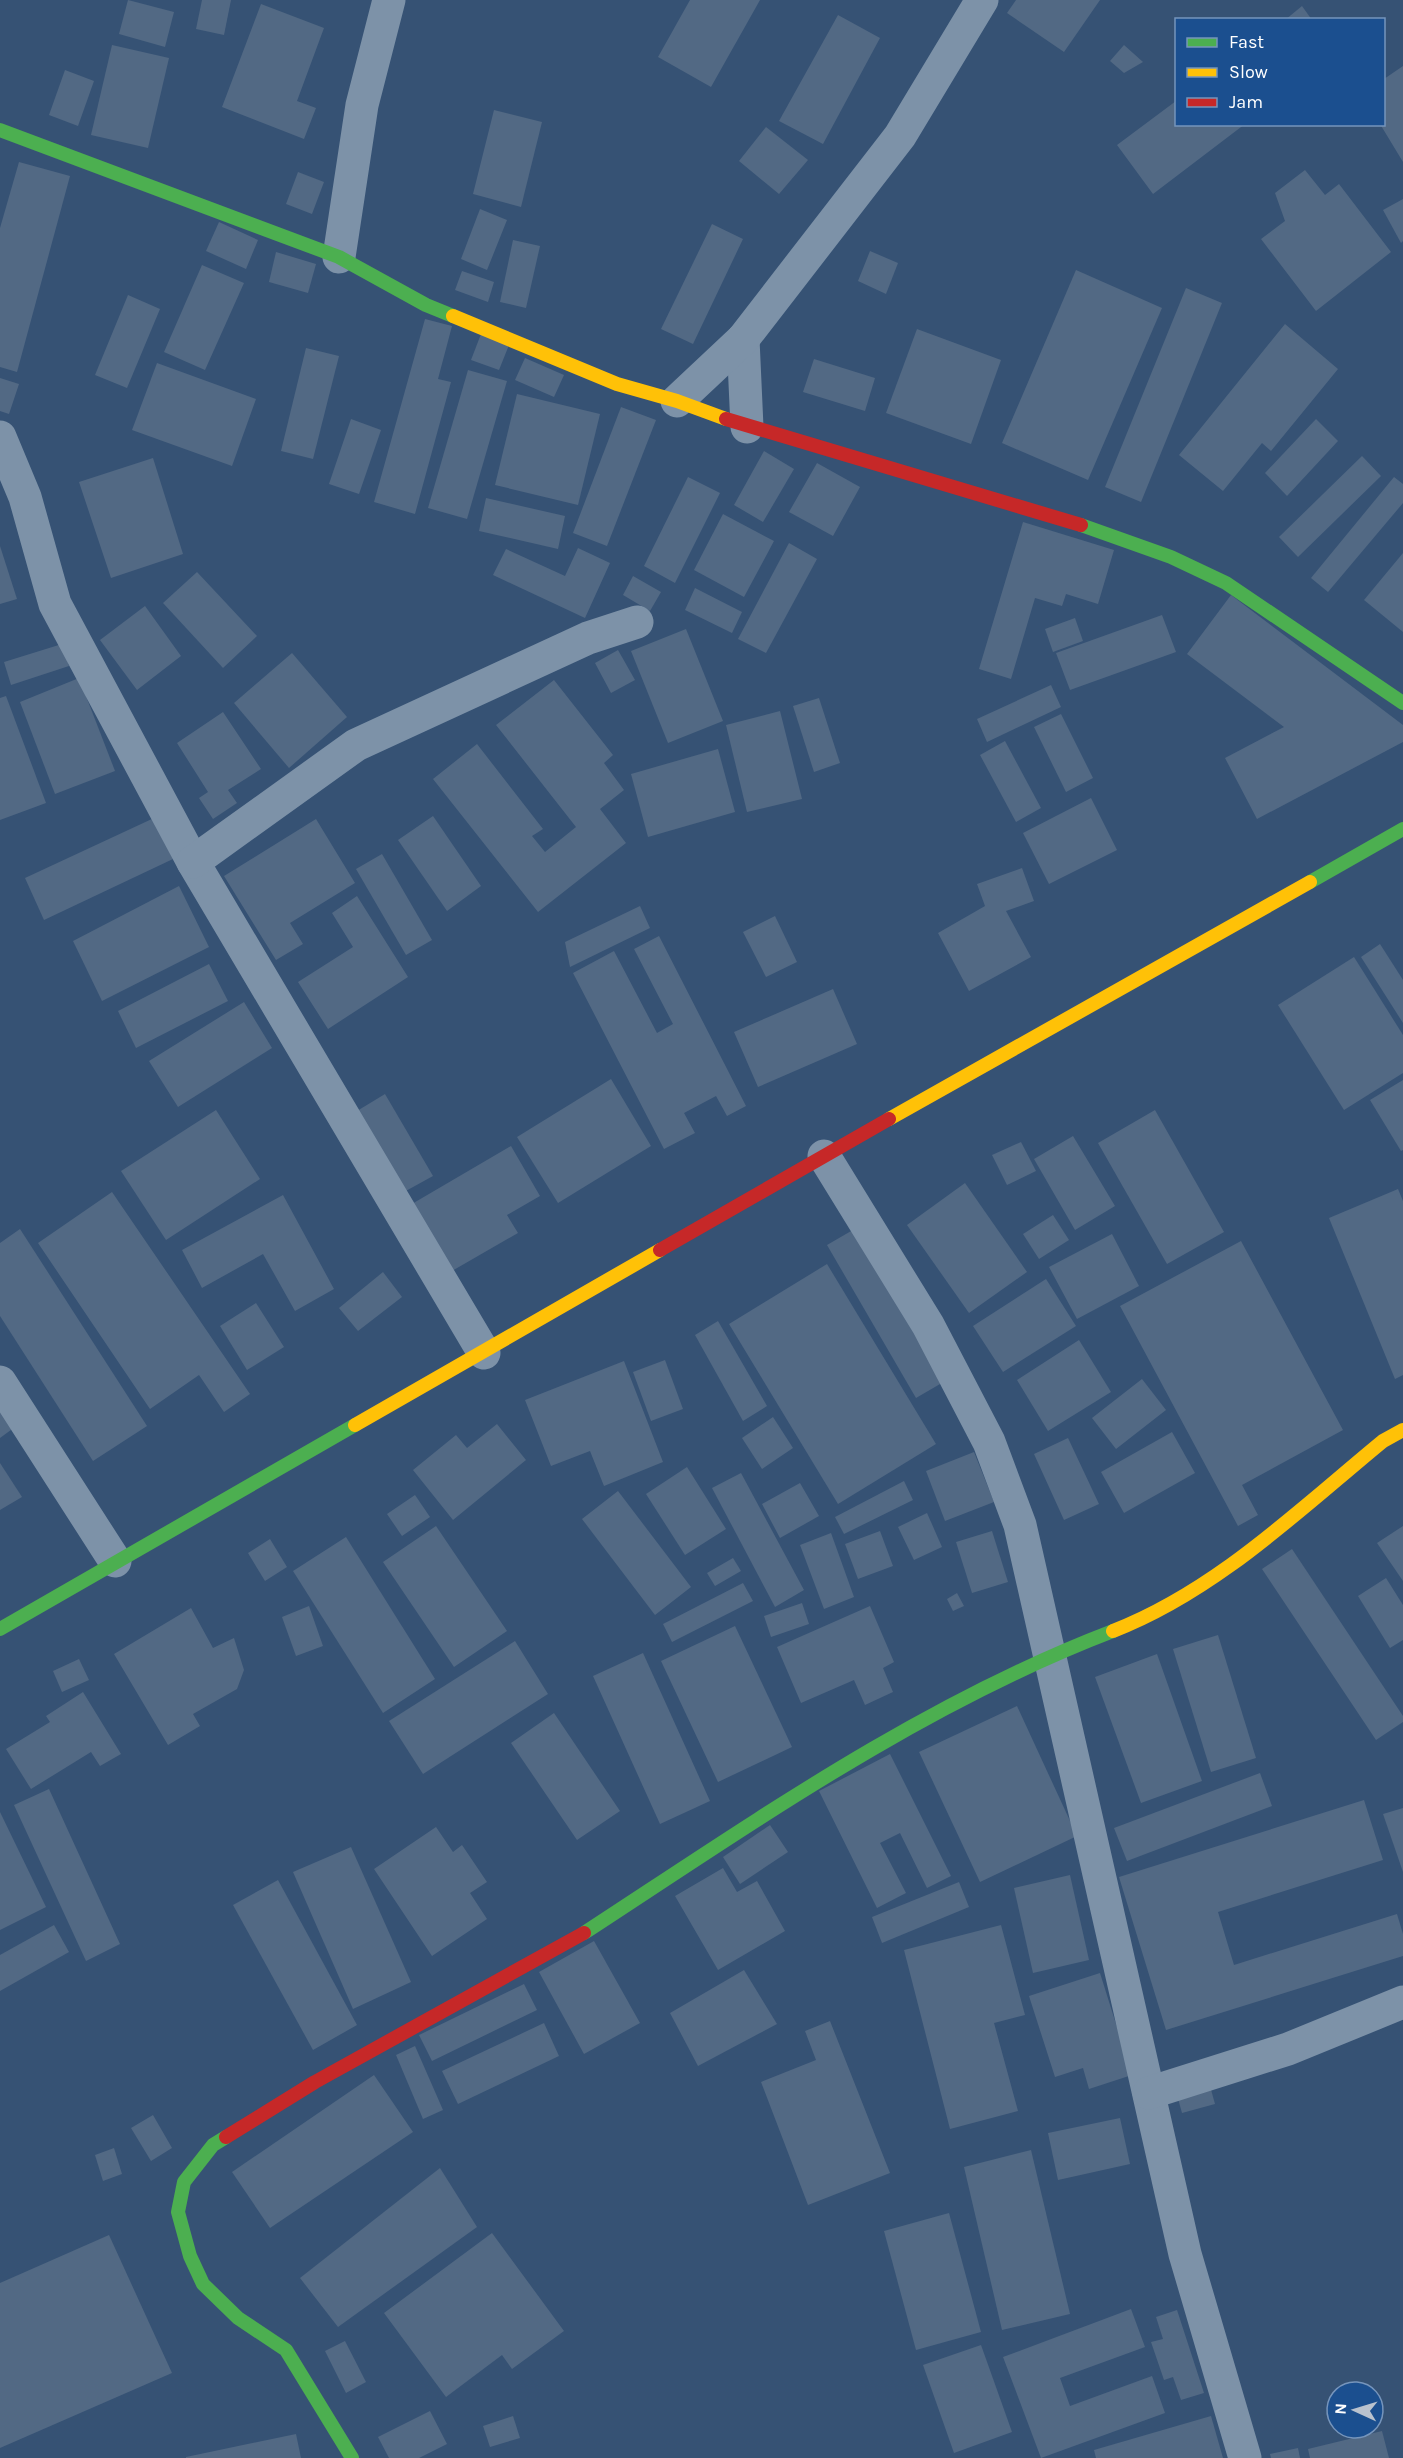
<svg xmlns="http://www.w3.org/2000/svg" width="1403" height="2458" viewBox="0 0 1403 2458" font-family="Karla,sans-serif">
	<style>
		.building { fill: #526984 }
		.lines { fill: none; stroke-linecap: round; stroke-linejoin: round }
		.street { stroke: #7d92a8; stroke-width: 33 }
		.fast { stroke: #4caf50; stroke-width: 14 }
		.slow { stroke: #ffc107; stroke-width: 14 }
		.jam { stroke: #c62828; stroke-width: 14 }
	</style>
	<rect width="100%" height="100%" fill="#365274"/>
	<g class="building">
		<path d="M 128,0 L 174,12 L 165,47 L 119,34 Z"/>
		<path d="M 202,0 L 231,0 L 224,35 L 196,29 Z"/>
		<path d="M 690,0 L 760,0 L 711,87 L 658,57 Z"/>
		<path d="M 1016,0 L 1100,0 L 1064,52 L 1007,13 Z"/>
		<path d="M 261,4 L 324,28 L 297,101 L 316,108 L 304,139 L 222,107 Z"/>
		<path d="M 1302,6 L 1312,20 L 1285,20 Z"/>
		<path d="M 838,15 L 880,38 L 823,144 L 779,121 Z"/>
		<path d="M 112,45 L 169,58 L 148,148 L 91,135 Z"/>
		<path d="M 1124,45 L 1143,62 L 1124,73 L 1110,61 Z"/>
		<path d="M 1403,66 L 1403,162 L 1380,124 L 1384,124 L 1384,79 Z"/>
		<path d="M 65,70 L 94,81 L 78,126 L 49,115 Z"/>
		<path d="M 1176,101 L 1176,124 L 1245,124 L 1153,194 L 1117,145 Z"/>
		<path d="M 494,110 L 542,122 L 521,207 L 473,194 Z"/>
		<path d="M 766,127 L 808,160 L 779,194 L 739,161 Z"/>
		<path d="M 19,162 L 70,176 L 17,372 L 0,367 L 0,228 Z"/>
		<path d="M 1305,170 L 1325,195 L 1339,184 L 1391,252 L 1316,311 L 1261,239 L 1285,221 L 1275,193 Z"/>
		<path d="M 298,172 L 324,182 L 312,214 L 286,204 Z"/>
		<path d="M 1403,199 L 1403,241 L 1401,243 L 1383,210 Z"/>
		<path d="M 480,209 L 507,220 L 487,270 L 461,259 Z"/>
		<path d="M 219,222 L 258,240 L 246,269 L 206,251 Z"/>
		<path d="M 712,224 L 743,239 L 693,344 L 661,329 Z"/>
		<path d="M 513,240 L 540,246 L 526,308 L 500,302 Z"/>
		<path d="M 870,251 L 898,263 L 886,294 L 858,281 Z"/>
		<path d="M 276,252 L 316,264 L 308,293 L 269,282 Z"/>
		<path d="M 202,265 L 244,283 L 205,370 L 164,352 Z"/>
		<path d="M 1076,270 L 1162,308 L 1088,480 L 1002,443 Z"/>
		<path d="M 462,271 L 494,282 L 488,302 L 455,290 Z"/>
		<path d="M 1186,288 L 1222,303 L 1141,502 L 1105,487 Z"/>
		<path d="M 128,295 L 160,309 L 127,388 L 95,375 Z"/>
		<path d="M 425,319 L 452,326 L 438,379 L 451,382 L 415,514 L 374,502 Z"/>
		<path d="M 1285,324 L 1338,369 L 1271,451 L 1262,443 L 1223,491 L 1179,455 Z"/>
		<path d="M 917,329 L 1001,360 L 971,444 L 886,413 Z"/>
		<path d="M 481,334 L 509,345 L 499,370 L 471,360 Z"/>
		<path d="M 306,348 L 339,356 L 313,459 L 281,451 Z"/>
		<path d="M 525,358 L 564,375 L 554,397 L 515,380 Z"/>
		<path d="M 814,359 L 875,378 L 865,411 L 803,392 Z"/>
		<path d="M 157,363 L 256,399 L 232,466 L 132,430 Z"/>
		<path d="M 468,370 L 507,381 L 467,519 L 428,508 Z"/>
		<path d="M 0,378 L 19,384 L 9,414 L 0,411 Z"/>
		<path d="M 517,394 L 600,414 L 578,505 L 495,485 Z"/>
		<path d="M 621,407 L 656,420 L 607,546 L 573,533 Z"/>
		<path d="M 351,419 L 381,430 L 359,494 L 329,484 Z"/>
		<path d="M 1316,419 L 1338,441 L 1287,496 L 1265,473 Z"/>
		<path d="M 764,451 L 794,469 L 763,522 L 734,505 Z"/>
		<path d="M 1362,456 L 1381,476 L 1298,557 L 1279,537 Z"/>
		<path d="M 153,458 L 183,554 L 111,578 L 79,482 Z"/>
		<path d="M 817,463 L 860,487 L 833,536 L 789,512 Z"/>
		<path d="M 688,477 L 720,493 L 675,583 L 644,566 Z"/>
		<path d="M 1394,477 L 1403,484 L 1403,503 L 1328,592 L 1311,578 Z"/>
		<path d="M 486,498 L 565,516 L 558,549 L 479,531 Z"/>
		<path d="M 723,514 L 774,541 L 744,597 L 694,570 Z"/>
		<path d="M 1023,522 L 1114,550 L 1098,604 L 1066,594 L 1062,606 L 1035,598 L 1011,679 L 979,669 Z"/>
		<path d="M 789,543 L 817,559 L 766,653 L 738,639 Z"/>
		<path d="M 0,546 L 17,599 L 0,604 Z"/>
		<path d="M 578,548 L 610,563 L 585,618 L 493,575 L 506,549 L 565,576 Z"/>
		<path d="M 1403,553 L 1403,632 L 1364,600 Z"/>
		<path d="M 197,572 L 257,636 L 223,668 L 163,603 Z"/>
		<path d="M 633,576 L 661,592 L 650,611 L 623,595 Z"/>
		<path d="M 695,588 L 742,612 L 732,633 L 685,610 Z"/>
		<path d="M 1231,595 L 1403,725 L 1403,742 L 1257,819 L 1225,758 L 1284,727 L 1187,654 Z"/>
		<path d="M 145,606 L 181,656 L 137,690 L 100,640 Z"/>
		<path d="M 1162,615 L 1176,652 L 1070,690 L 1056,653 Z"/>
		<path d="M 1075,618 L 1083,641 L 1053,652 L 1045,629 Z"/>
		<path d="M 686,629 L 723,721 L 668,743 L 631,651 Z"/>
		<path d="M 62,644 L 69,666 L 11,685 L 4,662 Z"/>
		<path d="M 618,650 L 635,680 L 611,693 L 595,663 Z"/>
		<path d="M 292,653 L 347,717 L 289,768 L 234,703 Z"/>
		<path d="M 79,678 L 115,771 L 55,794 L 20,702 Z"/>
		<path d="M 554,680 L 613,755 L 604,763 L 624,790 L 600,809 L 626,843 L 538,912 L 433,779 L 477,744 L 543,829 L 532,836 L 545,852 L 576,827 L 496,725 Z"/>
		<path d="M 1051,685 L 1061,707 L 987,742 L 977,719 Z"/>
		<path d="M 6,696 L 46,803 L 0,820 L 0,698 Z"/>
		<path d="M 819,698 L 840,763 L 814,772 L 793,706 Z"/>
		<path d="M 780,711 L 802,799 L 747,812 L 726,725 Z"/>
		<path d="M 223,712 L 261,769 L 228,790 L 237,803 L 213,819 L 199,798 L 208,792 L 177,743 Z"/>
		<path d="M 1061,714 L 1093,778 L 1066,792 L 1034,727 Z"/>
		<path d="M 1005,741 L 1041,808 L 1016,822 L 980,755 Z"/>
		<path d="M 718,749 L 735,812 L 648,837 L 631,774 Z"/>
		<path d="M 1091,798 L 1117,850 L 1049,884 L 1023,833 Z"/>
		<path d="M 433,816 L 481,886 L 447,911 L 398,840 Z"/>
		<path d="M 154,818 L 173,859 L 44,920 L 25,878 Z"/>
		<path d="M 316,819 L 355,883 L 290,923 L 303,944 L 276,960 L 224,876 Z"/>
		<path d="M 382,854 L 432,940 L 406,955 L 356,869 Z"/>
		<path d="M 1022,868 L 1034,901 L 1006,911 L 1031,957 L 969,991 L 938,933 L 985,906 L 977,884 Z"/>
		<path d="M 179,886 L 209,947 L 102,1001 L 73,941 Z"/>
		<path d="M 357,896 L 408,977 L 328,1029 L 298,982 L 353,947 L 332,913 Z"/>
		<path d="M 640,906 L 650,928 L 570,967 L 565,942 Z"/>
		<path d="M 775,916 L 797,962 L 766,977 L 743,932 Z"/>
		<path d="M 659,936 L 746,1106 L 727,1116 L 716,1096 L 684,1113 L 695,1133 L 664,1149 L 573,973 L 614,951 L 657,1033 L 673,1024 L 634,949 Z"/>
		<path d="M 1380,944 L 1403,980 L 1403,1023 L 1361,957 Z"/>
		<path d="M 1354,957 L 1403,1035 L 1403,1073 L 1344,1110 L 1278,1005 Z"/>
		<path d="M 209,964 L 228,1001 L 136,1048 L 118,1011 Z"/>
		<path d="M 833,989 L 857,1044 L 758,1087 L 734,1032 Z"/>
		<path d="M 244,1002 L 272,1048 L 178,1107 L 149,1061 Z"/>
		<path d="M 611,1079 L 651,1146 L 558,1203 L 517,1137 Z"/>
		<path d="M 1403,1080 L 1403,1150 L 1401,1151 L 1370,1100 Z"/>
		<path d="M 385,1094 L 433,1176 L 404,1192 L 357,1111 Z"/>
		<path d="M 216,1110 L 260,1179 L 166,1240 L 121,1171 Z"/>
		<path d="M 1155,1110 L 1224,1232 L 1167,1264 L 1098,1143 Z"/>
		<path d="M 1073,1136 L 1115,1206 L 1075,1230 L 1034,1159 Z"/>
		<path d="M 1021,1142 L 1036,1171 L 1007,1185 L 992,1155 Z"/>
		<path d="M 511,1146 L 540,1196 L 507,1215 L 518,1233 L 445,1275 L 405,1208 Z"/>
		<path d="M 965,1183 L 1027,1272 L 969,1313 L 907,1225 Z"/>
		<path d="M 1398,1189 L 1403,1201 L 1403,1375 L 1395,1379 L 1329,1218 Z"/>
		<path d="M 112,1192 L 250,1394 L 224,1412 L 199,1375 L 150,1409 L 38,1243 Z"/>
		<path d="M 283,1195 L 334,1289 L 295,1311 L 263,1254 L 202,1288 L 182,1250 Z"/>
		<path d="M 1053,1215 L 1069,1240 L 1039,1259 L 1023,1234 Z"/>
		<path d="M 858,1227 L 947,1380 L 916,1398 L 827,1245 Z"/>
		<path d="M 20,1229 L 147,1426 L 93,1461 L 0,1316 L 0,1243 Z"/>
		<path d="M 1112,1234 L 1139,1286 L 1077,1319 L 1049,1267 Z"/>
		<path d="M 1241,1241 L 1343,1430 L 1242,1485 L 1258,1515 L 1238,1526 L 1120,1306 Z"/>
		<path d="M 827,1264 L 936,1444 L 838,1504 L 729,1324 Z"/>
		<path d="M 383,1272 L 402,1297 L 358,1331 L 339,1308 Z"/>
		<path d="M 1046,1279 L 1076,1326 L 1003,1372 L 973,1326 Z"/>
		<path d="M 256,1303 L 284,1347 L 247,1370 L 220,1326 Z"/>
		<path d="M 718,1321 L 767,1406 L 743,1421 L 695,1335 Z"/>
		<path d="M 1079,1340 L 1111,1392 L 1048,1431 L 1017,1380 Z"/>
		<path d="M 665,1360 L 683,1409 L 651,1421 L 633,1372 Z"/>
		<path d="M 624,1361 L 663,1462 L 604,1486 L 590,1451 L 551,1466 L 525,1400 Z"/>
		<path d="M 1142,1379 L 1166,1410 L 1116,1449 L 1092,1418 Z"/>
		<path d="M 0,1405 L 15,1427 L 0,1438 Z"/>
		<path d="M 773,1417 L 793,1448 L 762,1469 L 742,1438 Z"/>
		<path d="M 497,1424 L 526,1460 L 453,1520 L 413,1470 L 456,1435 L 467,1448 Z"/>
		<path d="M 1172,1432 L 1195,1473 L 1124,1513 L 1101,1472 Z"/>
		<path d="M 1068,1438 L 1099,1504 L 1064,1520 L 1034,1454 Z"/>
		<path d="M 974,1452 L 994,1502 L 945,1521 L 926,1471 Z"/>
		<path d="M 0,1463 L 22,1497 L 0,1510 Z"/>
		<path d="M 687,1467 L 726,1529 L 685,1555 L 646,1494 Z"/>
		<path d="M 741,1473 L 804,1590 L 775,1607 L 712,1488 Z"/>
		<path d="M 904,1481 L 913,1500 L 844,1534 L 835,1517 Z"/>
		<path d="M 800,1483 L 819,1516 L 780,1538 L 762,1504 Z"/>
		<path d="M 618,1491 L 691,1587 L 655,1615 L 582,1519 Z"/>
		<path d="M 415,1495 L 430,1517 L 402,1536 L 387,1514 Z"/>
		<path d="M 927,1513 L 942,1547 L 914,1560 L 898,1527 Z"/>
		<path d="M 436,1526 L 507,1631 L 454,1667 L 383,1562 Z"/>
		<path d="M 1403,1526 L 1403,1581 L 1377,1543 Z"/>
		<path d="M 880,1531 L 893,1566 L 858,1579 L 845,1544 Z"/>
		<path d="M 992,1531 L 1008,1582 L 972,1593 L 956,1542 Z"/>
		<path d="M 831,1533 L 854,1597 L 824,1609 L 800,1545 Z"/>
		<path d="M 346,1537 L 435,1679 L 383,1713 L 293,1571 Z"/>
		<path d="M 270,1539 L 287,1567 L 265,1581 L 248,1553 Z"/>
		<path d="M 1292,1549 L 1403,1716 L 1403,1722 L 1376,1740 L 1262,1569 Z"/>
		<path d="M 733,1558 L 741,1571 L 715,1586 L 707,1573 Z"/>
		<path d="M 1386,1578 L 1403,1605 L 1403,1640 L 1390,1648 L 1358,1596 Z"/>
		<path d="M 743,1583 L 753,1601 L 672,1642 L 663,1624 Z"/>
		<path d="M 957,1593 L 964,1606 L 953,1611 L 947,1599 Z"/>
		<path d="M 802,1603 L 809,1624 L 771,1637 L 764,1616 Z"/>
		<path d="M 309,1606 L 323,1646 L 296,1656 L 282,1617 Z"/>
		<path d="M 870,1606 L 894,1662 L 883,1668 L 893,1692 L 865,1705 L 854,1680 L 801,1703 L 777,1647 Z"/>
		<path d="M 191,1608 L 213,1648 L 234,1638 L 244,1670 L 237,1689 L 193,1714 L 200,1726 L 168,1745 L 114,1654 Z"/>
		<path d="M 735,1626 L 792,1747 L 718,1782 L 661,1661 Z"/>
		<path d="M 1218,1635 L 1256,1758 L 1211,1772 L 1173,1649 Z"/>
		<path d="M 515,1641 L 548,1694 L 423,1774 L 389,1721 Z"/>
		<path d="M 643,1653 L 710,1801 L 660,1824 L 593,1676 Z"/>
		<path d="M 1157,1654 L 1202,1781 L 1141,1803 L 1095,1677 Z"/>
		<path d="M 79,1659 L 89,1680 L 62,1692 L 53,1671 Z"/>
		<path d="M 83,1692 L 121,1754 L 100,1766 L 91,1752 L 31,1789 L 6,1749 L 50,1722 L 46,1716 Z"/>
		<path d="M 1017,1706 L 1077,1836 L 980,1882 L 919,1752 Z"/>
		<path d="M 554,1713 L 620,1811 L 577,1840 L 511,1743 Z"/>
		<path d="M 890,1754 L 951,1876 L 927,1888 L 900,1833 L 880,1843 L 906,1893 L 877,1908 L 819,1791 Z"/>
		<path d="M 1260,1773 L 1272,1806 L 1127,1861 L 1114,1828 Z"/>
		<path d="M 49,1789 L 120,1944 L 86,1961 L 14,1805 Z"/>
		<path d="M 1364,1800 L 1383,1860 L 1218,1912 L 1234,1965 L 1397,1914 L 1403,1934 L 1403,1956 L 1166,2030 L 1119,1877 Z"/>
		<path d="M 1403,1808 L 1403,1872 L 1383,1814 Z"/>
		<path d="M 0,1812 L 46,1907 L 0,1930 Z"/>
		<path d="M 770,1825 L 788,1852 L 740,1884 L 723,1857 Z"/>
		<path d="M 436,1827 L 453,1852 L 462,1845 L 487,1882 L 470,1893 L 487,1919 L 432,1956 L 374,1869 Z"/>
		<path d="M 351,1847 L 411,1982 L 353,2009 L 293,1872 Z"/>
		<path d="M 723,1868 L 737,1892 L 757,1881 L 785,1931 L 718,1970 L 675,1896 Z"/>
		<path d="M 1070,1875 L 1089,1960 L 1033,1973 L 1014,1888 Z"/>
		<path d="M 278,1880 L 357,2025 L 313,2050 L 233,1905 Z"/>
		<path d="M 959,1882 L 969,1907 L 882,1943 L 872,1917 Z"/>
		<path d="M 54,1925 L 69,1952 L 0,1991 L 0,1955 Z"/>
		<path d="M 1001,1925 L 1025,2015 L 994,2023 L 1018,2111 L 950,2129 L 904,1950 Z"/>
		<path d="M 594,1941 L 640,2023 L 584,2054 L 539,1972 Z"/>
		<path d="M 744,1970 L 777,2024 L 698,2066 L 670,2013 Z"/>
		<path d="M 1100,1973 L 1132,2075 L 1089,2089 L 1083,2068 L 1055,2077 L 1029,1996 Z"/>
		<path d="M 524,1984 L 537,2010 L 432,2061 L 419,2035 Z"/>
		<path d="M 830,2021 L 890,2173 L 808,2205 L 761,2082 L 816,2060 L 805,2031 Z"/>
		<path d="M 544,2023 L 559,2056 L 458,2104 L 442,2071 Z"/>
		<path d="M 415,2046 L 443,2110 L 423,2119 L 396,2055 Z"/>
		<path d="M 374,2075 L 413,2132 L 270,2228 L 232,2172 Z"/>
		<path d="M 1210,2086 L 1215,2104 L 1182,2113 L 1177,2095 Z"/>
		<path d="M 153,2115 L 172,2148 L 151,2161 L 131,2128 Z"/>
		<path d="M 1120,2118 L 1130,2164 L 1058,2180 L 1048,2133 Z"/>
		<path d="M 114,2148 L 122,2174 L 103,2181 L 95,2155 Z"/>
		<path d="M 1031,2150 L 1070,2314 L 1002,2330 L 964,2167 Z"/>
		<path d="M 440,2168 L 477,2227 L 338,2327 L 300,2278 Z"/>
		<path d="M 949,2213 L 981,2332 L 916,2350 L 884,2231 Z"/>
		<path d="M 492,2233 L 564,2331 L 512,2369 L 502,2355 L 446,2397 L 384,2313 Z"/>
		<path d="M 109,2235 L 172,2373 L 0,2448 L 0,2283 Z"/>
		<path d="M 1131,2309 L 1145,2347 L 1060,2378 L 1070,2406 L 1152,2376 L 1165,2413 L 1041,2458 L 1003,2357 Z"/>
		<path d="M 1177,2310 L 1204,2393 L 1181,2400 L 1173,2377 L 1164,2380 L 1151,2342 L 1163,2339 L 1156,2317 Z"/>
		<path d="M 345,2341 L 366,2382 L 346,2393 L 325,2351 Z"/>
		<path d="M 981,2345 L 1012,2432 L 954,2453 L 923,2365 Z"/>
		<path d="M 430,2411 L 447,2444 L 419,2458 L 389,2458 L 378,2437 Z"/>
		<path d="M 513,2416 L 520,2438 L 490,2447 L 483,2426 Z"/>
		<path d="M 1211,2416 L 1223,2458 L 1096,2458 L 1094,2450 Z"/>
		<path d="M 1382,2431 L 1389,2458 L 1310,2458 L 1308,2449 Z"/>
		<path d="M 296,2434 L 301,2458 L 186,2458 L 186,2457 Z"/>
		<path d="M 1298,2448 L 1300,2458 L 1271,2458 L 1270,2454 Z"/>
	</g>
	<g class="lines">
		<g class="street">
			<path d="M 339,257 L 362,105 L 389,0"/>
			<path d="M 743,339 L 747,427"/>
			<path d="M 677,401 L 743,339 L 900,136 L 982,0"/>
			<path d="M 0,437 L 25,497 L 55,604 L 193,862 L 484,1353"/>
			<path d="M 193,862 L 356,745 L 588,638 L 637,622"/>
			<path d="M 824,1156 L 928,1325 L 989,1442 L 1020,1525 L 1185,2254 L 1245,2458"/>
			<path d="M 0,1382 L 115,1561"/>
			<path d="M 1149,2093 L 1288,2049 L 1403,2002"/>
		</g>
		<g class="fast">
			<path d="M 0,130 L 339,257 L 426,305 L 453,316"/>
			<path d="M 1081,525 L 1171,557 L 1226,583 L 1403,703"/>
			<path d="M 1310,882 L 1403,829"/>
			<path d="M 0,1629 L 355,1425"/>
			<path d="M 584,1933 C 754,1822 922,1704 1113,1631"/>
			<path d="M 226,2137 L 213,2145 L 184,2182 L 178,2212 L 190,2256 L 203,2284 L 238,2318 L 286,2350 L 352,2458"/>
		</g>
		<g class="slow">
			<path d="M 453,316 L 617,384 L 677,401 L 726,419"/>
			<path d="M 889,1119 L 1310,882"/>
			<path d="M 355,1425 L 660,1250"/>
			<path d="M 1113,1631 C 1216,1591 1299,1510 1383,1441 L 1403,1430"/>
		</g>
		<g class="jam">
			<path d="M 726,419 L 1081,525"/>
			<path d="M 660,1250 L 889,1119"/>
			<path d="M 226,2137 L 315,2082 L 584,1933"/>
		</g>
	</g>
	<rect x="1175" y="18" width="210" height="108" fill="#1b4f8f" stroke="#7695bc" stroke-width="1.5"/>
	<rect x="1187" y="38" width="30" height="9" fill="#4caf50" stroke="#7695bc" stroke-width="1.5"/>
	<text x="1229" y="48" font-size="18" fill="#ffffff">Fast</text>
	<rect x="1187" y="68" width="30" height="9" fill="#ffc107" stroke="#7695bc" stroke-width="1.5"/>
	<text x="1229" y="78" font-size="18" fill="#ffffff">Slow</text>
	<rect x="1187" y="98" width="30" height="9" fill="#c62828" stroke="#7695bc" stroke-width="1.5"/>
	<text x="1229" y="108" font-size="18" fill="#ffffff">Jam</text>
	<g transform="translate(1355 2410) rotate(274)"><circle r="28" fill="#1b4f8f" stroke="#7695bc" stroke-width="1.5"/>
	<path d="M0-4.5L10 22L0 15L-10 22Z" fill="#b9c2ce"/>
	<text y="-9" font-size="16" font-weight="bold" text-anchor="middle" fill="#ffffff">N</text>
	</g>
</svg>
